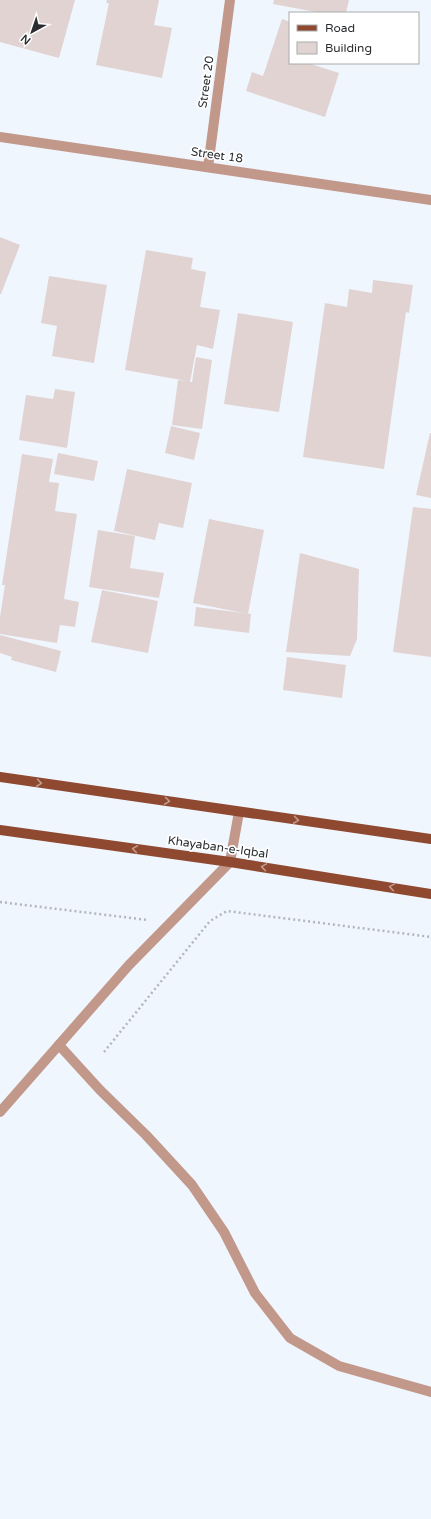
<svg xmlns="http://www.w3.org/2000/svg" width="431" height="1519" viewBox="0 0 431 1519" font-family="'Varela Round',sans-serif">
	<style>
		.building { fill: #e1d3d2 }
		.lines { fill: none; stroke-linecap: round; stroke-linejoin: round }
		.path { stroke: #b2b7be; stroke-width: 2.5; stroke-dasharray: 2 3; stroke-linecap: butt }
		.service { stroke: #c1988a; stroke-width: 10 }
		.minor { stroke: #c1988a; stroke-width: 10 }
		.tertiary { stroke: #c1988a; stroke-width: 10 }
		.primary { stroke: #8e4930; stroke-width: 10 }
		.oneway { stroke: #c19b8d }
		.labels { text-anchor: middle; dominant-baseline: central; stroke-width: 3.5; stroke-linejoin: round; paint-order: stroke }
		.street-label { font-size: 12px; fill: #2a2d30; stroke: #fff }
	</style>
	<rect width="100%" height="100%" fill="#f0f6fe"/>
	<g class="building">
		<path d="M 0,0 L 75,0 L 59,58 L 0,42 Z"/>
		<path d="M 107,0 L 159,0 L 154,25 L 172,28 L 162,78 L 96,65 L 109,3 L 106,3 Z"/>
		<path d="M 274,0 L 349,0 L 346,13 L 321,13 L 273,4 Z"/>
		<path d="M 282,19 L 290,22 L 290,63 L 308,63 L 339,73 L 325,117 L 246,91 L 252,72 L 263,76 Z"/>
		<path d="M 0,237 L 20,245 L 1,294 L 0,294 Z"/>
		<path d="M 146,250 L 193,258 L 191,269 L 206,272 L 200,307 L 220,310 L 213,349 L 197,345 L 190,382 L 192,382 L 196,357 L 212,360 L 202,429 L 172,425 L 178,380 L 187,381 L 125,370 Z"/>
		<path d="M 49,276 L 107,285 L 94,363 L 52,356 L 57,326 L 41,323 Z"/>
		<path d="M 373,280 L 413,285 L 409,313 L 406,312 L 384,469 L 303,457 L 325,303 L 347,307 L 349,289 L 372,293 Z"/>
		<path d="M 238,313 L 293,322 L 279,412 L 224,404 Z"/>
		<path d="M 55,389 L 75,392 L 67,448 L 19,440 L 26,395 L 53,399 Z"/>
		<path d="M 171,426 L 200,433 L 194,460 L 165,453 Z"/>
		<path d="M 430,433 L 431,433 L 431,498 L 416,495 Z"/>
		<path d="M 58,453 L 98,461 L 94,481 L 54,474 Z"/>
		<path d="M 22,454 L 53,459 L 49,482 L 59,483 L 55,511 L 77,514 L 64,599 L 79,602 L 75,627 L 60,625 L 57,643 L 0,634 L 0,617 L 5,585 L 2,585 Z"/>
		<path d="M 127,469 L 192,483 L 183,528 L 159,523 L 155,540 L 114,531 Z"/>
		<path d="M 413,507 L 431,509 L 431,657 L 393,652 Z"/>
		<path d="M 209,519 L 264,530 L 248,614 L 193,603 Z"/>
		<path d="M 98,530 L 135,536 L 130,568 L 164,573 L 159,598 L 89,587 Z"/>
		<path d="M 300,553 L 359,569 L 357,639 L 350,656 L 286,652 Z"/>
		<path d="M 102,590 L 158,601 L 148,653 L 91,642 Z"/>
		<path d="M 196,607 L 251,614 L 249,633 L 194,626 Z"/>
		<path d="M 0,635 L 61,651 L 56,672 L 11,660 L 12,657 L 0,653 Z"/>
		<path d="M 287,657 L 346,665 L 342,698 L 283,690 Z"/>
	</g>
	<g class="lines">
		<g class="path">
			<path d="M 0,902 L 148,920"/>
			<path d="M 104,1052 L 210,921 L 227,911 L 431,937"/>
		</g>
		<path class="service" d="M 59,1045 L 100,1090 L 146,1135 L 192,1185 L 224,1232 L 255,1293 L 290,1338 L 339,1366 L 431,1392"/>
		<g class="minor">
			<path d="M 0,137 L 431,200"/>
			<path d="M 208,167 L 230,0"/>
		</g>
		<path class="tertiary" d="M 0,1112 L 129,965 L 230,862 L 239,812"/>
		<g class="primary">
			<path d="M 0,777 L 431,839"/>
			<path d="M 0,830 L 230,862 L 431,894"/>
		</g>
	</g>
	<defs><path id="oneway-chevron" d="M-2-3.5L2.5 0L-2 3.5" fill="none" stroke-width="1.6" stroke-linecap="round" stroke-linejoin="round"/></defs>
	<g class="oneway">
		<use href="#oneway-chevron" transform="translate(39 783) rotate(8)"/>
		<use href="#oneway-chevron" transform="translate(167 801) rotate(8)"/>
		<use href="#oneway-chevron" transform="translate(296 820) rotate(8)"/>
		<use href="#oneway-chevron" transform="translate(135 849) rotate(-172)"/>
		<use href="#oneway-chevron" transform="translate(264 867) rotate(-171)"/>
		<use href="#oneway-chevron" transform="translate(392 887) rotate(-171)"/>
	</g>
	<g class="labels">
		<g class="street-label">
			<text transform="translate(206 82) rotate(-82)">Street 20</text>
			<text transform="translate(217 155) rotate(8)">Street 18</text>
			<text transform="translate(218 847) rotate(8)">Khayaban-e-Iqbal</text>
		</g>
	</g>
	<rect x="289" y="12" width="130" height="52" fill="#ffffff" stroke="#aaabac"/>
	<rect x="297" y="25" width="20" height="6" fill="#8e4930" stroke="#aaabac"/>
	<text x="325" y="32" font-size="12" fill="#2a2d30">Road</text>
	<rect x="297" y="42" width="20" height="12" fill="#e1d3d2" stroke="#aaabac"/>
	<text x="325" y="52" font-size="12" fill="#2a2d30">Building</text>
	<g transform="translate(32 32) rotate(220)" stroke="#ffffff" stroke-width="3" paint-order="stroke">
	<path d="M0-3L7 15L0 10L-7 15Z" fill="#2a2d30"/>
	<text y="-6" font-size="11" font-weight="bold" text-anchor="middle" fill="#2a2d30">N</text>
	</g>
</svg>
